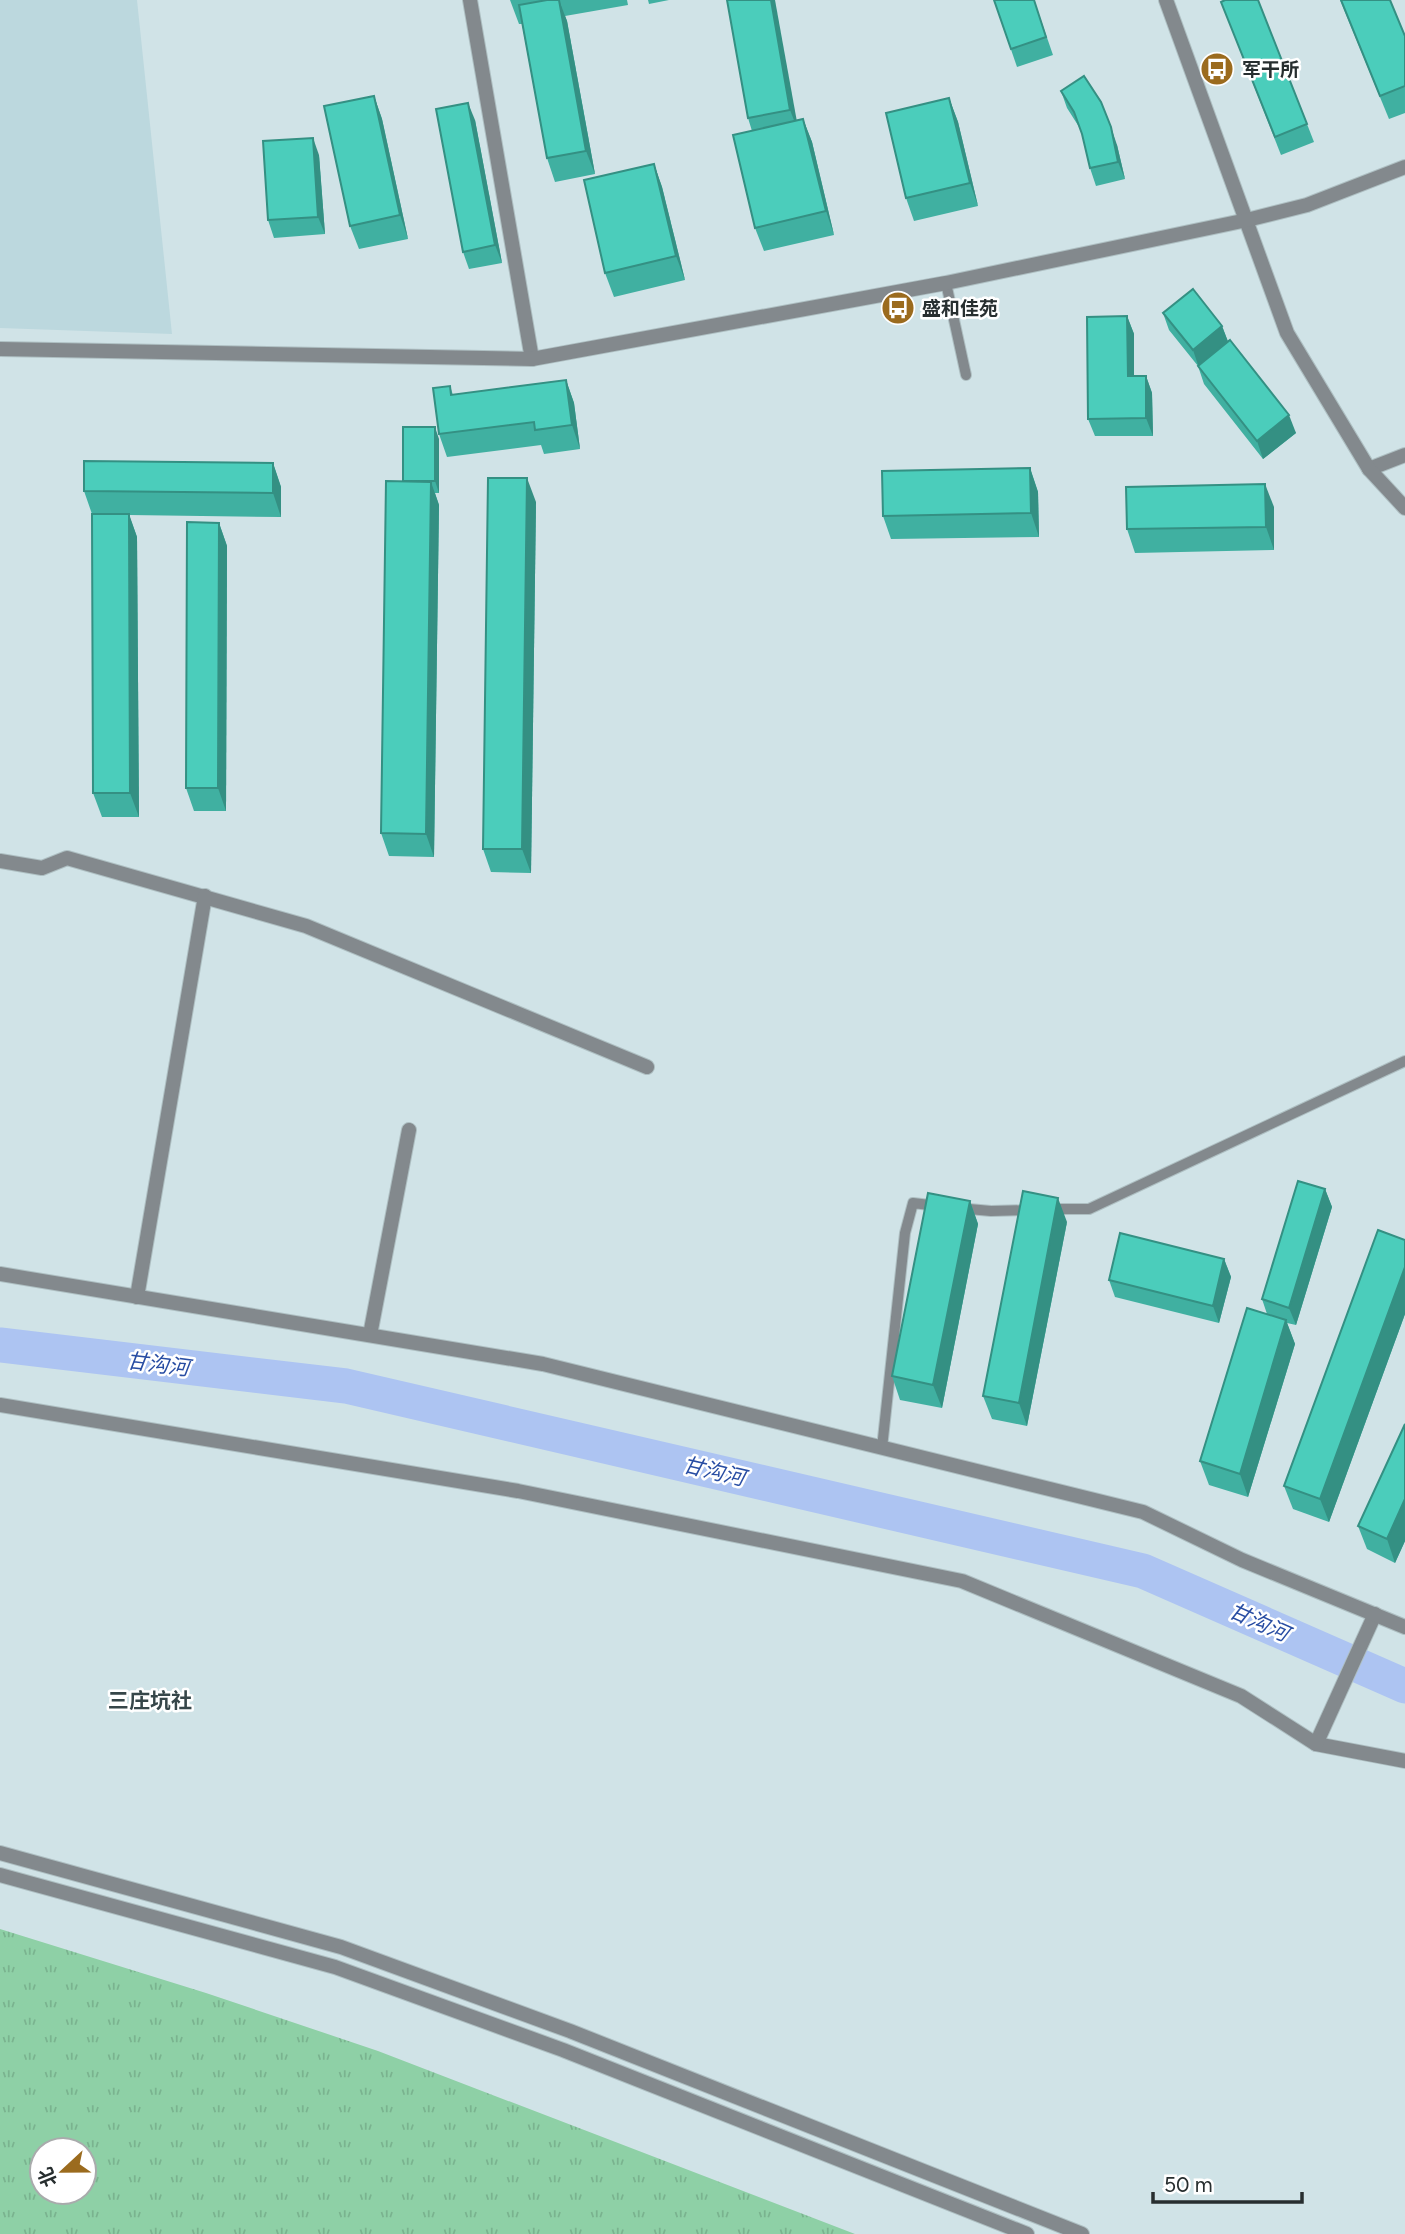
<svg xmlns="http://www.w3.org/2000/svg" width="1405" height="2234" viewBox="0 0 1405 2234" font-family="Figtree,'Noto Sans SC',sans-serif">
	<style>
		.built { fill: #bcd8de }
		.grass { fill: url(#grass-tufts); fill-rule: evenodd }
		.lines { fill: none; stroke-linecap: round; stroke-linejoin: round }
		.river { stroke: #adc4f2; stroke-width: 35 }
		.service-casing { stroke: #aebfc2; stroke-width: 12 }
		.minor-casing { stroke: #aebfc2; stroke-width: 16 }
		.tertiary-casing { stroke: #aebfc2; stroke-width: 16 }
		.service { stroke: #83898d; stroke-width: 10 }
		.minor { stroke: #83898d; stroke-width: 14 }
		.tertiary { stroke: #83898d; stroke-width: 14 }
		.wall { fill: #40b0a1 }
		.shaded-wall { fill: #349083 }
		.building { fill: #4bcdbb; stroke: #349083; stroke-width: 2 }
		.labels { text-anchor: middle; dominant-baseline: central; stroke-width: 5; stroke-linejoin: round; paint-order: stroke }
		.poi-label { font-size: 19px; font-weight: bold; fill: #272e2f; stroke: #fff; text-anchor: start }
		.water-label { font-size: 21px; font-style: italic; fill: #284da3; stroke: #fff }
		.neighbourhood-label { font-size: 21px; font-weight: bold; fill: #364649; stroke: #fff }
	</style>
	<defs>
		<pattern id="grass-tufts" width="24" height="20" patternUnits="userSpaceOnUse" patternTransform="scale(1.75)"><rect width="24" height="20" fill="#8ed0a6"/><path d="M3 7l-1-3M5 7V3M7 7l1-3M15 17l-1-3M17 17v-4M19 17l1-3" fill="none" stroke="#7ab38f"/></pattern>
	</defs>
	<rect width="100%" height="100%" fill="#d0e3e7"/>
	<path class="built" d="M 0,0 L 137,0 L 172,334 L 0,328 Z"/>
	<path class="grass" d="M 0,1929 L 206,1993 L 378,2051 L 855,2234 L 0,2234 ZM 42,2150 L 84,2150 L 84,2192 L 42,2192 Z"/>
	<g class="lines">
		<path class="river" d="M 0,1345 L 346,1386 L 1143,1571 L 1405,1686"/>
		<defs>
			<g id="service">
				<path d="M 946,283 L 966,375"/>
				<path d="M 958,1208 L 991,1211 L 1033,1210"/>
				<path d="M 1049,1209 L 1089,1209 L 1405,1061"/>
				<path d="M 882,1448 L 905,1233 L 913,1203 L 938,1206"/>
			</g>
			<g id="minor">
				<path d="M 1369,469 L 1405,455"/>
				<path d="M 0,861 L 42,868 L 67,858 L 306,926 L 647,1067"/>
				<path d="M 137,1297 L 205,896"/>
				<path d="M 370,1335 L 409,1130"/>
				<path d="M 0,1405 L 518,1491 L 962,1581 L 1241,1696 L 1316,1744 L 1405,1761"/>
				<path d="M 1316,1744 L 1375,1614"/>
			</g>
			<g id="tertiary">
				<path d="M 470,0 L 532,359"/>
				<path d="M 1166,0 L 1287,333 L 1369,469 L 1405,508"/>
				<path d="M 0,349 L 532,359 L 946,283 L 1247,220 L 1307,205 L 1405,167"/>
				<path d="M 0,1274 L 543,1364 L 1143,1512 L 1242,1560 L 1405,1627"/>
				<path d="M 0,1853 L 341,1947 L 570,2031 L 1082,2234"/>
				<path d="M 0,1875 L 335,1967 L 563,2050 L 1027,2234"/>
			</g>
		</defs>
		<use href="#service" class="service-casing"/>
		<use href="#minor" class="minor-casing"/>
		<use href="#tertiary" class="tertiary-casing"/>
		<use href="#service" class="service"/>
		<use href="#minor" class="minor"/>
		<use href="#tertiary" class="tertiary"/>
	</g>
	<g class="wall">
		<path d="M 510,0 L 627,0 L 628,5 L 565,16 L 567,21 L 595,174 L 555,182 L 547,158 L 522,24 L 519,24 Z"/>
		<path d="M 648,0 L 669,0 L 649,4 Z"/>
		<path d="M 727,0 L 796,120 L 803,119 L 812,142 L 834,235 L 764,251 L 755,228 L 752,131 L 748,118 Z"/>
		<path d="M 994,0 L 1034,0 L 1053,55 L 1017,67 Z"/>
		<path d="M 1340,0 L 1390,0 L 1405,36 L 1405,113 L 1389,119 Z"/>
		<path d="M 1221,2 L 1307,124 L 1314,142 L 1281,155 Z"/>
		<path d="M 1061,91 L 1117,145 L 1125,179 L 1096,186 L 1090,168 L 1081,130 L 1067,108 Z"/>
		<path d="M 374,96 L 382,119 L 408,239 L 359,249 L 350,226 Z"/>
		<path d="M 949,98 L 958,122 L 978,206 L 914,221 L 906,198 Z"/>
		<path d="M 475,120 L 502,263 L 469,269 L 463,252 Z"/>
		<path d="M 319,155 L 325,234 L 274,238 L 268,220 Z"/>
		<path d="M 654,164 L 662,187 L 685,280 L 614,297 L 605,273 Z"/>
		<path d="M 1163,313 L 1222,326 L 1228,342 L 1296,433 L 1263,459 L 1204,384 L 1198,366 L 1169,330 Z"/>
		<path d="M 1127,316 L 1134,334 L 1134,376 L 1146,376 L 1152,393 L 1153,436 L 1095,436 L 1088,419 Z"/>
		<path d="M 566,380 L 574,403 L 580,449 L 544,454 L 541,445 L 447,457 L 439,434 L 450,386 L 453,395 Z"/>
		<path d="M 439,439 L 439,493 L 435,493 L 439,505 L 434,857 L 389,856 L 381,833 L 403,482 Z"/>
		<path d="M 273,463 L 281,487 L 281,517 L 129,515 L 137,537 L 139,817 L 102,817 L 93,793 L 92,514 L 84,491 Z"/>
		<path d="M 1030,468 L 1038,492 L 1039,537 L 891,539 L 883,516 Z"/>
		<path d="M 536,502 L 531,873 L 491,872 L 483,849 Z"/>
		<path d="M 1274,507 L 1274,550 L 1135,553 L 1127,529 Z"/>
		<path d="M 219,523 L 227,546 L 226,811 L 194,811 L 186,788 Z"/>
		<path d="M 1325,1189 L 1332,1207 L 1296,1325 L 1287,1323 L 1295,1344 L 1248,1497 L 1209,1485 L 1200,1461 L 1267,1314 L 1262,1299 Z"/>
		<path d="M 970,1201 L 978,1224 L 942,1408 L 900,1400 L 892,1376 Z"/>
		<path d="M 1067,1222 L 1027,1426 L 992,1419 L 983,1396 Z"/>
		<path d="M 1405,1240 L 1405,1314 L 1329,1522 L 1293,1509 L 1284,1486 Z"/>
		<path d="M 1224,1259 L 1231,1277 L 1219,1323 L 1115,1297 L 1109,1280 Z"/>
		<path d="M 1405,1424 L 1405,1541 L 1395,1563 L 1367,1549 L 1358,1526 Z"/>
	</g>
	<g class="shaded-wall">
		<path d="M 559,0 L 567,21 L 595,174 L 586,151 Z"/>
		<path d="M 771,0 L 775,0 L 799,133 L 790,110 Z"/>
		<path d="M 374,96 L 382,119 L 408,239 L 400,215 Z"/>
		<path d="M 949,98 L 958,122 L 978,206 L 970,183 Z"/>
		<path d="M 468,103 L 475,120 L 502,263 L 495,245 Z"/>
		<path d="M 803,119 L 812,142 L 834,235 L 826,211 Z"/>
		<path d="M 1111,127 L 1117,145 L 1125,179 L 1118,162 Z"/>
		<path d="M 313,138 L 319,155 L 325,234 L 318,217 Z"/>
		<path d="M 654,164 L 662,187 L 685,280 L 676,256 Z"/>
		<path d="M 1127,316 L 1134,334 L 1134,394 L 1128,376 Z"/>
		<path d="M 1222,326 L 1229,344 L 1199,368 L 1193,350 Z"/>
		<path d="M 1146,376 L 1152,393 L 1153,436 L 1146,418 Z"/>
		<path d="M 566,380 L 574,403 L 580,449 L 572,425 Z"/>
		<path d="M 1289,415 L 1296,433 L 1263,459 L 1257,441 Z"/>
		<path d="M 435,427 L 439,439 L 439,493 L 435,481 Z"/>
		<path d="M 273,463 L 281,487 L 281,517 L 273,493 Z"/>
		<path d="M 1030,468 L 1038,492 L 1039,537 L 1031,513 Z"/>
		<path d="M 527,478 L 536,502 L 531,873 L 522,849 Z"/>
		<path d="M 431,482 L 439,505 L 434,857 L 426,834 Z"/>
		<path d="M 1265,484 L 1274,507 L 1274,550 L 1266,527 Z"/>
		<path d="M 129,514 L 137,537 L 139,817 L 130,793 Z"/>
		<path d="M 219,523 L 227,546 L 226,811 L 218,788 Z"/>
		<path d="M 1325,1189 L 1332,1207 L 1296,1325 L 1289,1308 Z"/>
		<path d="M 1058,1198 L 1067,1222 L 1027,1426 L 1019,1403 Z"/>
		<path d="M 970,1201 L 978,1224 L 942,1408 L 933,1385 Z"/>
		<path d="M 1224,1259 L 1231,1277 L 1219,1323 L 1213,1306 Z"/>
		<path d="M 1405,1267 L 1405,1314 L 1329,1522 L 1320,1499 Z"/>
		<path d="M 1286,1320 L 1295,1344 L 1248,1497 L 1240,1474 Z"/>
		<path d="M 1405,1499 L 1405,1541 L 1395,1563 L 1387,1539 Z"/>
	</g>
	<g class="building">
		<path d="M 547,0 L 559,0 L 586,151 L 547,158 L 519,5 Z"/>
		<path d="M 727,0 L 771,0 L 790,110 L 748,118 Z"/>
		<path d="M 994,0 L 1034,0 L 1046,37 L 1011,49 Z"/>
		<path d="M 1225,0 L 1258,0 L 1307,124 L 1275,137 L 1221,2 Z"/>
		<path d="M 1341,0 L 1390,0 L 1405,36 L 1405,86 L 1380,96 Z"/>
		<path d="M 1084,76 L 1101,102 L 1111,127 L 1118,162 L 1090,168 L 1082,134 L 1074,112 L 1061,91 Z"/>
		<path d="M 374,96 L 400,215 L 350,226 L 324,106 Z"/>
		<path d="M 949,98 L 970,183 L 906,198 L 886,113 Z"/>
		<path d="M 468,103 L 495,245 L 463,252 L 436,109 Z"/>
		<path d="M 803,119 L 826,211 L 755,228 L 733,135 Z"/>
		<path d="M 313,138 L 318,217 L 268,220 L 263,141 Z"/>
		<path d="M 654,164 L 676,256 L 605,273 L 584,180 Z"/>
		<path d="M 1193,289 L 1222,326 L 1193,350 L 1163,313 Z"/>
		<path d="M 1127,316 L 1128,376 L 1146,376 L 1146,418 L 1088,419 L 1087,317 Z"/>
		<path d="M 1230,340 L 1289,415 L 1257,441 L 1198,366 Z"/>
		<path d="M 566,380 L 572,425 L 535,430 L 534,422 L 439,434 L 433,388 L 450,386 L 451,395 Z"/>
		<rect x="403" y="427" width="32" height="54"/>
		<path d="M 84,461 L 273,463 L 273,493 L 84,491 Z"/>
		<path d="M 1030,468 L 1031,513 L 883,516 L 882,471 Z"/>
		<path d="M 488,478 L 527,478 L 522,849 L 483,849 Z"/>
		<path d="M 386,481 L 431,482 L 426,834 L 381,833 Z"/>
		<path d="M 1265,484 L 1266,527 L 1127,529 L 1126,487 Z"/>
		<path d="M 92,514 L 129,514 L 130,793 L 93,793 Z"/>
		<path d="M 187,522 L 219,523 L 218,788 L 186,788 Z"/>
		<path d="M 1298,1181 L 1325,1189 L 1289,1308 L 1262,1299 Z"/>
		<path d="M 1023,1191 L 1058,1198 L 1019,1403 L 983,1396 Z"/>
		<path d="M 928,1193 L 970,1201 L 933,1385 L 892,1376 Z"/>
		<path d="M 1378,1230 L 1405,1240 L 1405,1267 L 1320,1499 L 1284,1486 Z"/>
		<path d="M 1120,1233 L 1224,1259 L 1213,1306 L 1109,1280 Z"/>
		<path d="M 1247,1308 L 1286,1320 L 1240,1474 L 1200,1461 Z"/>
		<path d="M 1405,1424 L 1405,1499 L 1387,1539 L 1358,1526 Z"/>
	</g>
	<defs>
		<symbol id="bus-disc" viewBox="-11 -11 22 22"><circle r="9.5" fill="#9b6b1e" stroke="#fff"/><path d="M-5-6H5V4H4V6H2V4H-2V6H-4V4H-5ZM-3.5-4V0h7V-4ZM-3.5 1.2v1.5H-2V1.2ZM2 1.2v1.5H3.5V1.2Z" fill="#fff"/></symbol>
	</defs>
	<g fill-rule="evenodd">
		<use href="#bus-disc" x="1198" y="50" width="38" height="38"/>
		<use href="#bus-disc" x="879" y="289" width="38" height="38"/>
	</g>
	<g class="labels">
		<g class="poi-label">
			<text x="1242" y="69">军干所</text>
			<text x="922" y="308">盛和佳苑</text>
		</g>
		<g class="water-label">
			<text transform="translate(158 1364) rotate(7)">甘沟河</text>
			<text transform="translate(714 1471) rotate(13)">甘沟河</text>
			<text transform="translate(1259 1622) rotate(24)">甘沟河</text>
		</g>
		<g class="neighbourhood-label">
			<text x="150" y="1700">三庄坑社</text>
		</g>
	</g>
	<g transform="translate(63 2171) rotate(248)"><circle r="33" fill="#ffffff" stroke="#a9abac" stroke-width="2"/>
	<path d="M0-5L12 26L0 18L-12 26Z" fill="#9b6b1e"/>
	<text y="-10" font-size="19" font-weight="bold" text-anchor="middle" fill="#272e2f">北</text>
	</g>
	<path d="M1153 2192v10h149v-10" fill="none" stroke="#272e2f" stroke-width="3.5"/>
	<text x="1164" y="2192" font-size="21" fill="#272e2f" stroke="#ffffff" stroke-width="5" paint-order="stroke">50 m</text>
</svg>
